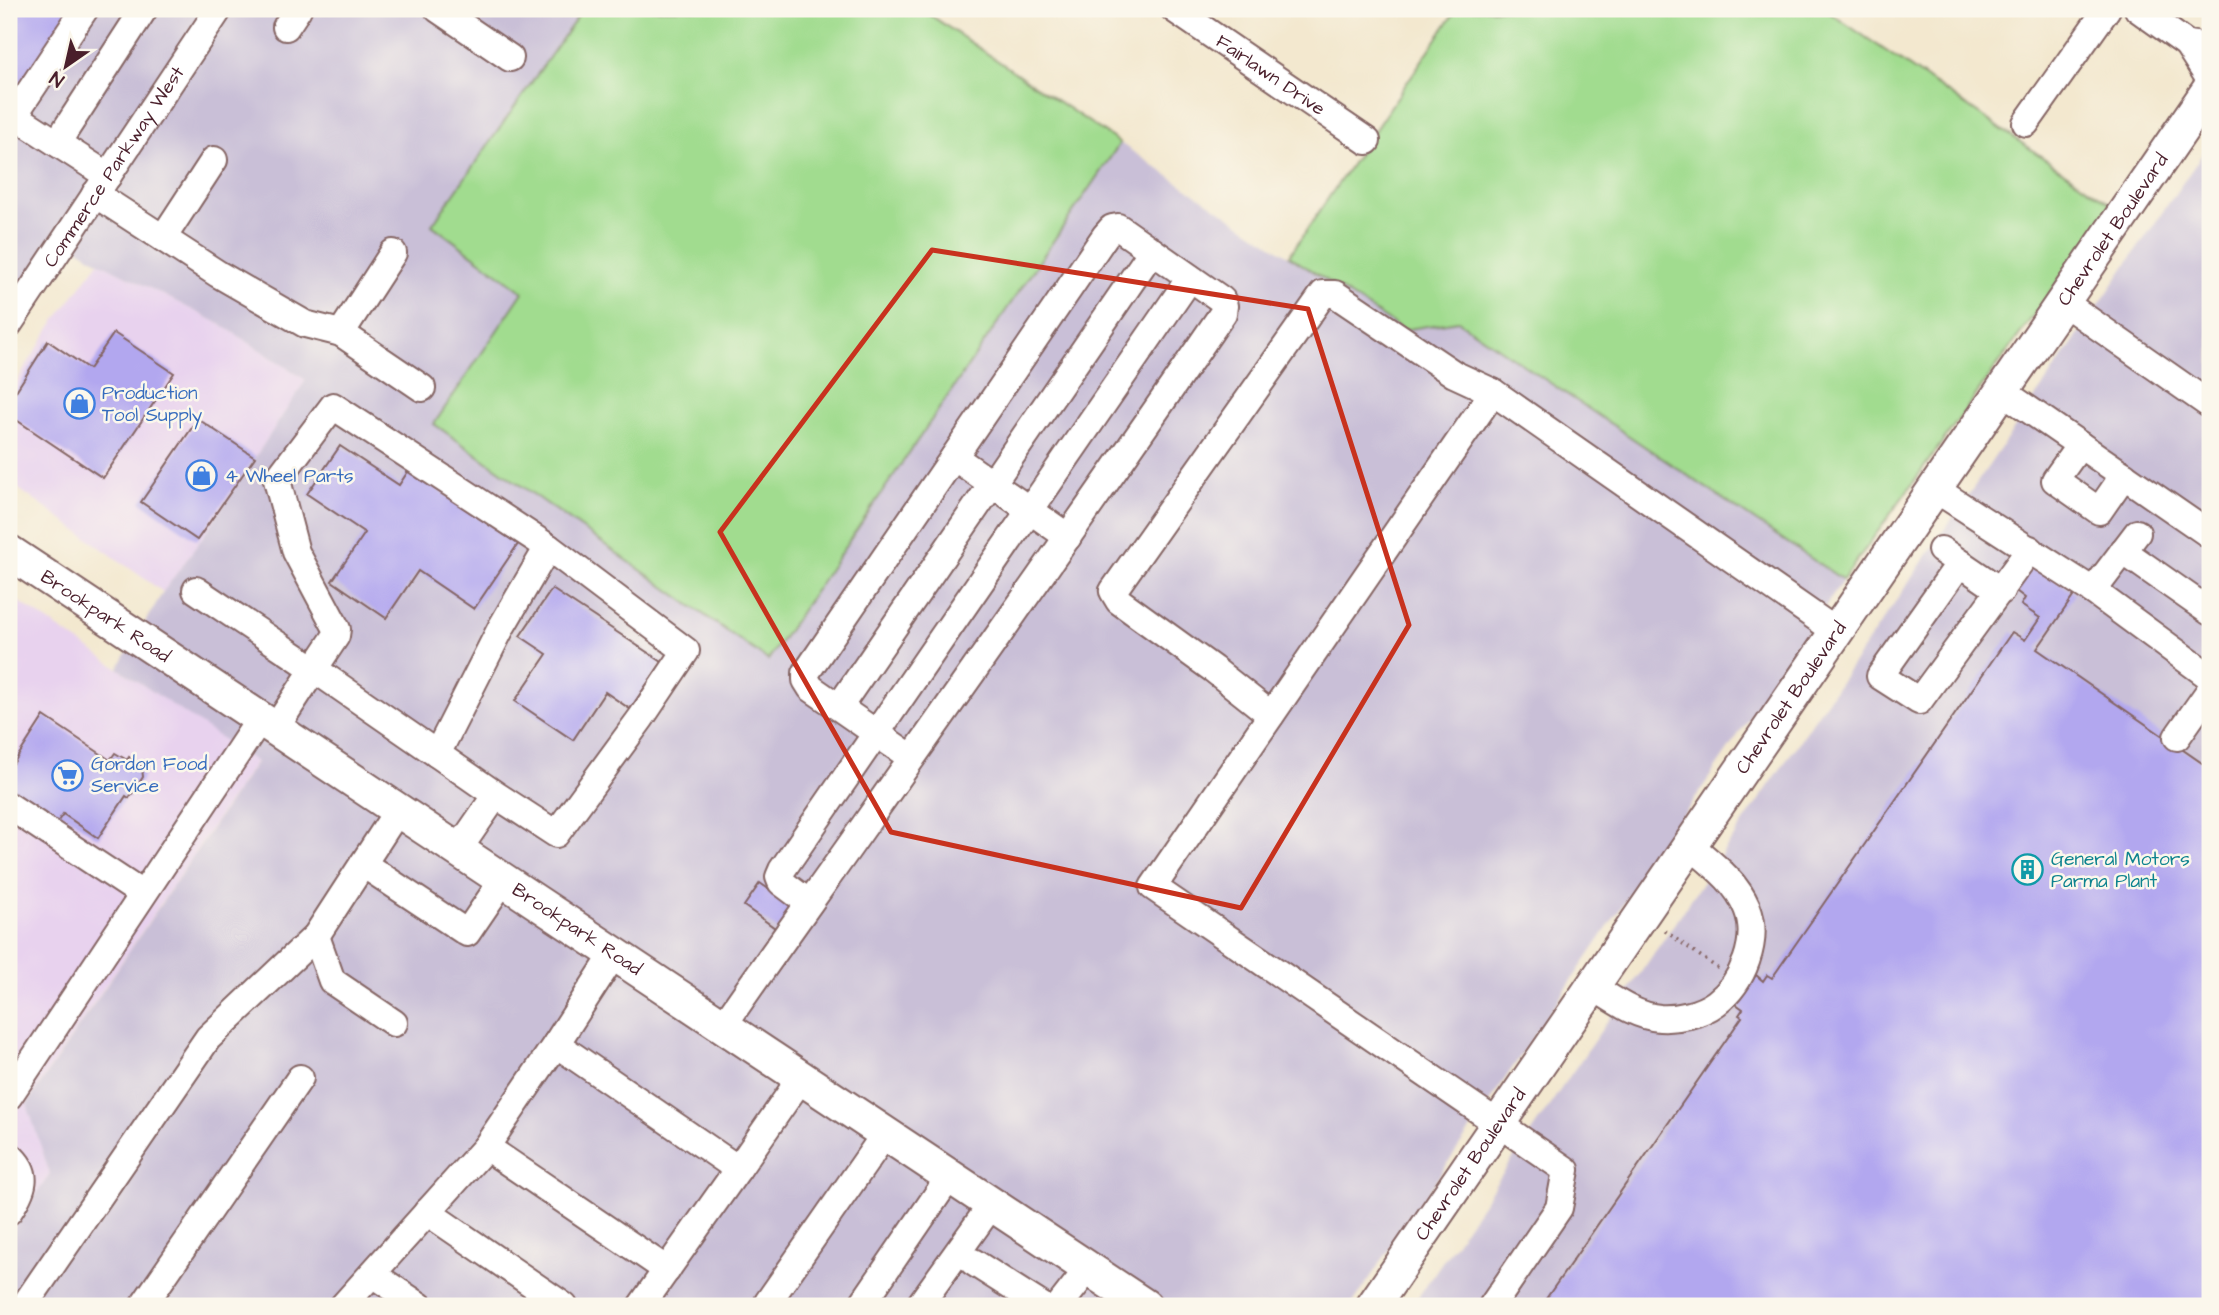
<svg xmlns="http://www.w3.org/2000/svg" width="2219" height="1315" viewBox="0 0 2219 1315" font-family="'Architects Daughter',sans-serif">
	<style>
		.built { fill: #e8d2ee }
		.industrial { fill: #c9bfd7 }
		.green { fill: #a1dc8f; stroke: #767e5d; stroke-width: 2 }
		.building { fill: #b2a7ef }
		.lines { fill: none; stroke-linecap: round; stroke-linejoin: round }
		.minor-casing { stroke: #856564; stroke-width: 30 }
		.major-casing { stroke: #856564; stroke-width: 37 }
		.path { stroke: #856564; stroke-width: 3.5; stroke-dasharray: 2 5; stroke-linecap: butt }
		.minor { stroke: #fff; stroke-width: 26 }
		.major { stroke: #fff; stroke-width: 33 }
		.marked { fill: none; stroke: #c8321e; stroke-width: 5; stroke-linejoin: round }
		.labels { text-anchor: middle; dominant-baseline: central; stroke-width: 5; stroke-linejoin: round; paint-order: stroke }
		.street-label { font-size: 19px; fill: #4a1f2b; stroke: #fbf7ec }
		.shop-label { font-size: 19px; fill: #366cbe; stroke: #fbf7ec; text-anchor: start }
		.culture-label { font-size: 19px; fill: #0d838f; stroke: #fbf7ec; text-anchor: start }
	</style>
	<rect width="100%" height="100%" fill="#fbf7ec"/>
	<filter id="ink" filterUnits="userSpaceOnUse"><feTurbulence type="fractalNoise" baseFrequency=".0143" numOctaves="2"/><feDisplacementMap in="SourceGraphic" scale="14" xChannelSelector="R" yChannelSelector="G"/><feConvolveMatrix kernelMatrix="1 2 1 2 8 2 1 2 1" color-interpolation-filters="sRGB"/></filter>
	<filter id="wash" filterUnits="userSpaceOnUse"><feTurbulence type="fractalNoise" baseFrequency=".00686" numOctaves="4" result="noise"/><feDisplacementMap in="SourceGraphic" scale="28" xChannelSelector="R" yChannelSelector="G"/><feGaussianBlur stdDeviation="1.57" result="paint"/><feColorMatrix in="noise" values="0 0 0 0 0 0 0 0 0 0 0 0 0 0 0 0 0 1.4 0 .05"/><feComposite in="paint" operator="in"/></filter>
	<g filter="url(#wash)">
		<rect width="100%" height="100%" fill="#f3e8cf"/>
		<g class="built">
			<path d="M 99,262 L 222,325 L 306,380 L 200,541 L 163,592 L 9,482 L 9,394 L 52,325 Z"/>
			<path d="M 9,595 L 256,761 L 27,1103 L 50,1174 L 9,1235 Z"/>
		</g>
		<g class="industrial">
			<path d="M 9,9 L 223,9 L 9,325 Z"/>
			<path d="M 228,9 L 583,9 L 432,225 L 523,292 L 769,660 L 1120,143 L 1288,256 L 1403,330 L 1458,321 L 1843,580 L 1351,1306 L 9,1306 L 9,1235 L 50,1174 L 27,1104 L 256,762 L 118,668 L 163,592 L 200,541 L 306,380 L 222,325 L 99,262 L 73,245 Z"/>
			<path d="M 2210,143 L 2210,1306 L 1412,1306 Z"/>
		</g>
		<g class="green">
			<path d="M 583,9 L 921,9 L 1120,143 L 768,660 L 434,424 L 523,292 L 432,225 Z"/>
			<path d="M 1457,9 L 1824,9 L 2113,205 L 1843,580 L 1458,321 L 1403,330 L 1289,256 Z"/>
		</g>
		<g id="blocks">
			<g class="building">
				<path d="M 9,9 L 70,9 L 9,101 Z"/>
				<path d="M 114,333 L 174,373 L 103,478 L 9,415 L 9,402 L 48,341 L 89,369 Z"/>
				<path d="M 198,419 L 255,457 L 197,540 L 141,502 Z"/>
				<path d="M 340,446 L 399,485 L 409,470 L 518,544 L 474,609 L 418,571 L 386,618 L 332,581 L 365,533 L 307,494 Z"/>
				<path d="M 2034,565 L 2075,594 L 2037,649 L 2205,765 L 2210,757 L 2210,1306 L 1541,1306 L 1742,1017 L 1739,1015 L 1743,1009 L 1736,1004 L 1756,975 L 1763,981 L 1767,975 L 1772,978 L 2012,632 L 2025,640 L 2040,618 L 2021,605 L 2025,598 L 2016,591 Z"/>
				<path d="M 552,589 L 662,662 L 630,709 L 605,692 L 573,740 L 515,701 L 547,654 L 520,636 Z"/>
				<path d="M 44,716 L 110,760 L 115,753 L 127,760 L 129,757 L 142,767 L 143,777 L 129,798 L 126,796 L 98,838 L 63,814 L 56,824 L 9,793 L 9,770 Z"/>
				<path d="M 760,883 L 794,907 L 778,930 L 744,906 Z"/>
			</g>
		</g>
	</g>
	<g filter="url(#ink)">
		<use href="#blocks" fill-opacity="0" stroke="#856564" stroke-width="2"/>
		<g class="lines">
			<defs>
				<g id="minor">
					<path d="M 438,9 L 510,58"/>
					<path id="s1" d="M 1174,9 L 1367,141"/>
					<path d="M 2138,9 L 2187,44 L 2210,47"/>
					<path d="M 286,27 L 298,9"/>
					<path d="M 2187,44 L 2210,80"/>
					<path d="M 9,112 L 108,176"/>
					<path d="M 14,115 L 85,9"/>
					<path d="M 2026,123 L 2107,9"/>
					<path d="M 57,143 L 144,9"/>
					<path d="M 95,194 L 218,274 L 305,324 L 341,333 L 422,388"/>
					<path d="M 163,238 L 214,160"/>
					<path d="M 2063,302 L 2210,405"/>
					<path id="s2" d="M 9,324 L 219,9"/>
					<path d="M 341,333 L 393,253"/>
					<path d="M 2002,391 L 2210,535"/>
					<path d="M 2080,445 L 2055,480 L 2099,511 L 2124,475"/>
					<path d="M 954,457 L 1068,537"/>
					<path d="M 1935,489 L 2093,591 L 2210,677"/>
					<path d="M 1941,550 L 2001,591"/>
					<path d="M 2123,551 L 2210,612"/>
					<path d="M 1960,563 L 1880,676 L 1919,701 L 2030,549"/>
					<path d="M 196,590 L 314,669 L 336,636 L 337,629 L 296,552 L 277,480 L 333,406 L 548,547"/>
					<path d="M 2093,591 L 2137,533"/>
					<path d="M 839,707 L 1152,251"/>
					<path d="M 1271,715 L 1213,669 L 1119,601 L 1113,591 L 1323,294 L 1335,294 L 1454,374 L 1493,392"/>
					<path d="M 275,729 L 314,669 L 437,754"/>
					<path d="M 2177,737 L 2210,690"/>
					<path d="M 9,806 L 142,894"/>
					<path d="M 458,850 L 496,795 L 556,834 L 641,718 L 686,651 L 548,547 L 502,626 L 437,754 L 496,795"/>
					<path d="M 363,864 L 467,933 L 503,880"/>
					<path d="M 809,903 L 781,882 L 779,877 L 782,870 L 1190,278"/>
					<path d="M 316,936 L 332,981 L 394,1023"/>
					<path d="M 1593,987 C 1614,1000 1635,1016 1660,1018 C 1679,1019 1701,1014 1716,1003 C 1743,983 1760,940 1747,908 C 1736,881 1712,864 1690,845"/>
					<path d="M 723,1026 C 773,953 825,882 876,809 C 992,644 1109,480 1223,313 L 1224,306 L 1222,300 L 1118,227 L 1112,228 L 1105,236 L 806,673 L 806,680 L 811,688 L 912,758"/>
					<path d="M 556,1044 L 738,1169 L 641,1306"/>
					<path d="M 9,1096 L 260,719"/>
					<path d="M 486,1147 L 667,1270"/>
					<path d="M 9,1155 C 31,1174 23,1189 9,1211"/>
					<path d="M 738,1169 L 801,1078"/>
					<path d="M 427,1212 L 564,1306"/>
					<path d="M 973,1262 L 1042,1306"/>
					<path d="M 372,1274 L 420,1306"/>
					<path d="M 24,1306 L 208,1038 L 316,936 L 398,810"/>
					<path d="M 143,1306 L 300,1078"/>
					<path d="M 343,1306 L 486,1147 L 556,1044 L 614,954"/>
					<path d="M 775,1306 L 768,1302 L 885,1134"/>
					<path d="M 861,1306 L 950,1176"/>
					<path d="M 919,1306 L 992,1204"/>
					<path d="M 1059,1306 L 1088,1269"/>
					<path d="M 1492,1306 L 1559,1208 L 1566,1170 L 1153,887 L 1493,392 L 1837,632"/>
				</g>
				<g id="major">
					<path id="s3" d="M 9,552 L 1145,1306"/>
					<path id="s4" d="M 1373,1306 L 2210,88"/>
				</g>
			</defs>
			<use href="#minor" class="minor-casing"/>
			<use href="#major" class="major-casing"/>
			<path class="path" d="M 1665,931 L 1720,970"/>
			<use href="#minor" class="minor"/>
			<use href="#major" class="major"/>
		</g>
	</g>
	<path class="marked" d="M 932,250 L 1308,309 L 1409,625 L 1241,908 L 891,832 L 720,532 Z"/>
	<defs>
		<symbol id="shop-ring" viewBox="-11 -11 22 22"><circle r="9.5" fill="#fbf7ec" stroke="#3f7fe0" stroke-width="1.5"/><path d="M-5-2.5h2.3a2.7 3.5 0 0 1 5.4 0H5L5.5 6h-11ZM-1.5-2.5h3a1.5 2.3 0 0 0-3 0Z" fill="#3f7fe0"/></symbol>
		<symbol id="supermarket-ring" viewBox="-11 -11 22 22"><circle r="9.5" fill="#fbf7ec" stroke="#3f7fe0" stroke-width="1.5"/><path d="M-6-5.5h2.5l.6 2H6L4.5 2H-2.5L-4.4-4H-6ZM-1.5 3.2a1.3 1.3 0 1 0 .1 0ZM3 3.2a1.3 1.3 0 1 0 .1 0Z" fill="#3f7fe0"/></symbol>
		<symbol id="building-ring" viewBox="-11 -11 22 22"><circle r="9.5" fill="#fbf7ec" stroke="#0f9aa8" stroke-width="1.5"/><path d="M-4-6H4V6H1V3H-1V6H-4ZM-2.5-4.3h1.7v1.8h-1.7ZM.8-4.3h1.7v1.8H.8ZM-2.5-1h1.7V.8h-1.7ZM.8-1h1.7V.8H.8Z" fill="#0f9aa8"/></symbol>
	</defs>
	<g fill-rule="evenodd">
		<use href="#shop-ring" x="62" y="386" width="35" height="35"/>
		<use href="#shop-ring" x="184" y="458" width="35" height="35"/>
		<use href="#supermarket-ring" x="50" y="758" width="35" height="35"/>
		<use href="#building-ring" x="2010" y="852" width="35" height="35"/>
	</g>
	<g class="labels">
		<g class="street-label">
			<text stroke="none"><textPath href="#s1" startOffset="117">Fairlawn Drive</textPath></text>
			<text stroke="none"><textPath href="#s2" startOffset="189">Commerce Parkway West</textPath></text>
			<text stroke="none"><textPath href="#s4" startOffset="1306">Chevrolet Boulevard</textPath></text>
			<text stroke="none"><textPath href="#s3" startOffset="116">Brookpark Road</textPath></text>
			<text stroke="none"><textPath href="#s4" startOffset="738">Chevrolet Boulevard</textPath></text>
			<text stroke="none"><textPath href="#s3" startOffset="682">Brookpark Road</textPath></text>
			<text stroke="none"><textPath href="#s4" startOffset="172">Chevrolet Boulevard</textPath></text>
		</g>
		<g class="shop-label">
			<text x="102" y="393">Production<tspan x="102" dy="22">Tool Supply</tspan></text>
			<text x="225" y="476">4 Wheel Parts</text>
			<text x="91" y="764">Gordon Food<tspan x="91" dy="22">Service</tspan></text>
		</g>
		<g class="culture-label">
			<text x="2051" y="859">General Motors<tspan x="2051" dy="22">Parma Plant</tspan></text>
		</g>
	</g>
	<rect width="2219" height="1315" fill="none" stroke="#fbf7ec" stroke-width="35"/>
	<g transform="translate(66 66) rotate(214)" stroke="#fbf7ec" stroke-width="5" paint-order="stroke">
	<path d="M0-5L12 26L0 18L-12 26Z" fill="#4a1f2b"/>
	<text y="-10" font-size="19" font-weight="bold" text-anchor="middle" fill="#4a1f2b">N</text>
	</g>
</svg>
